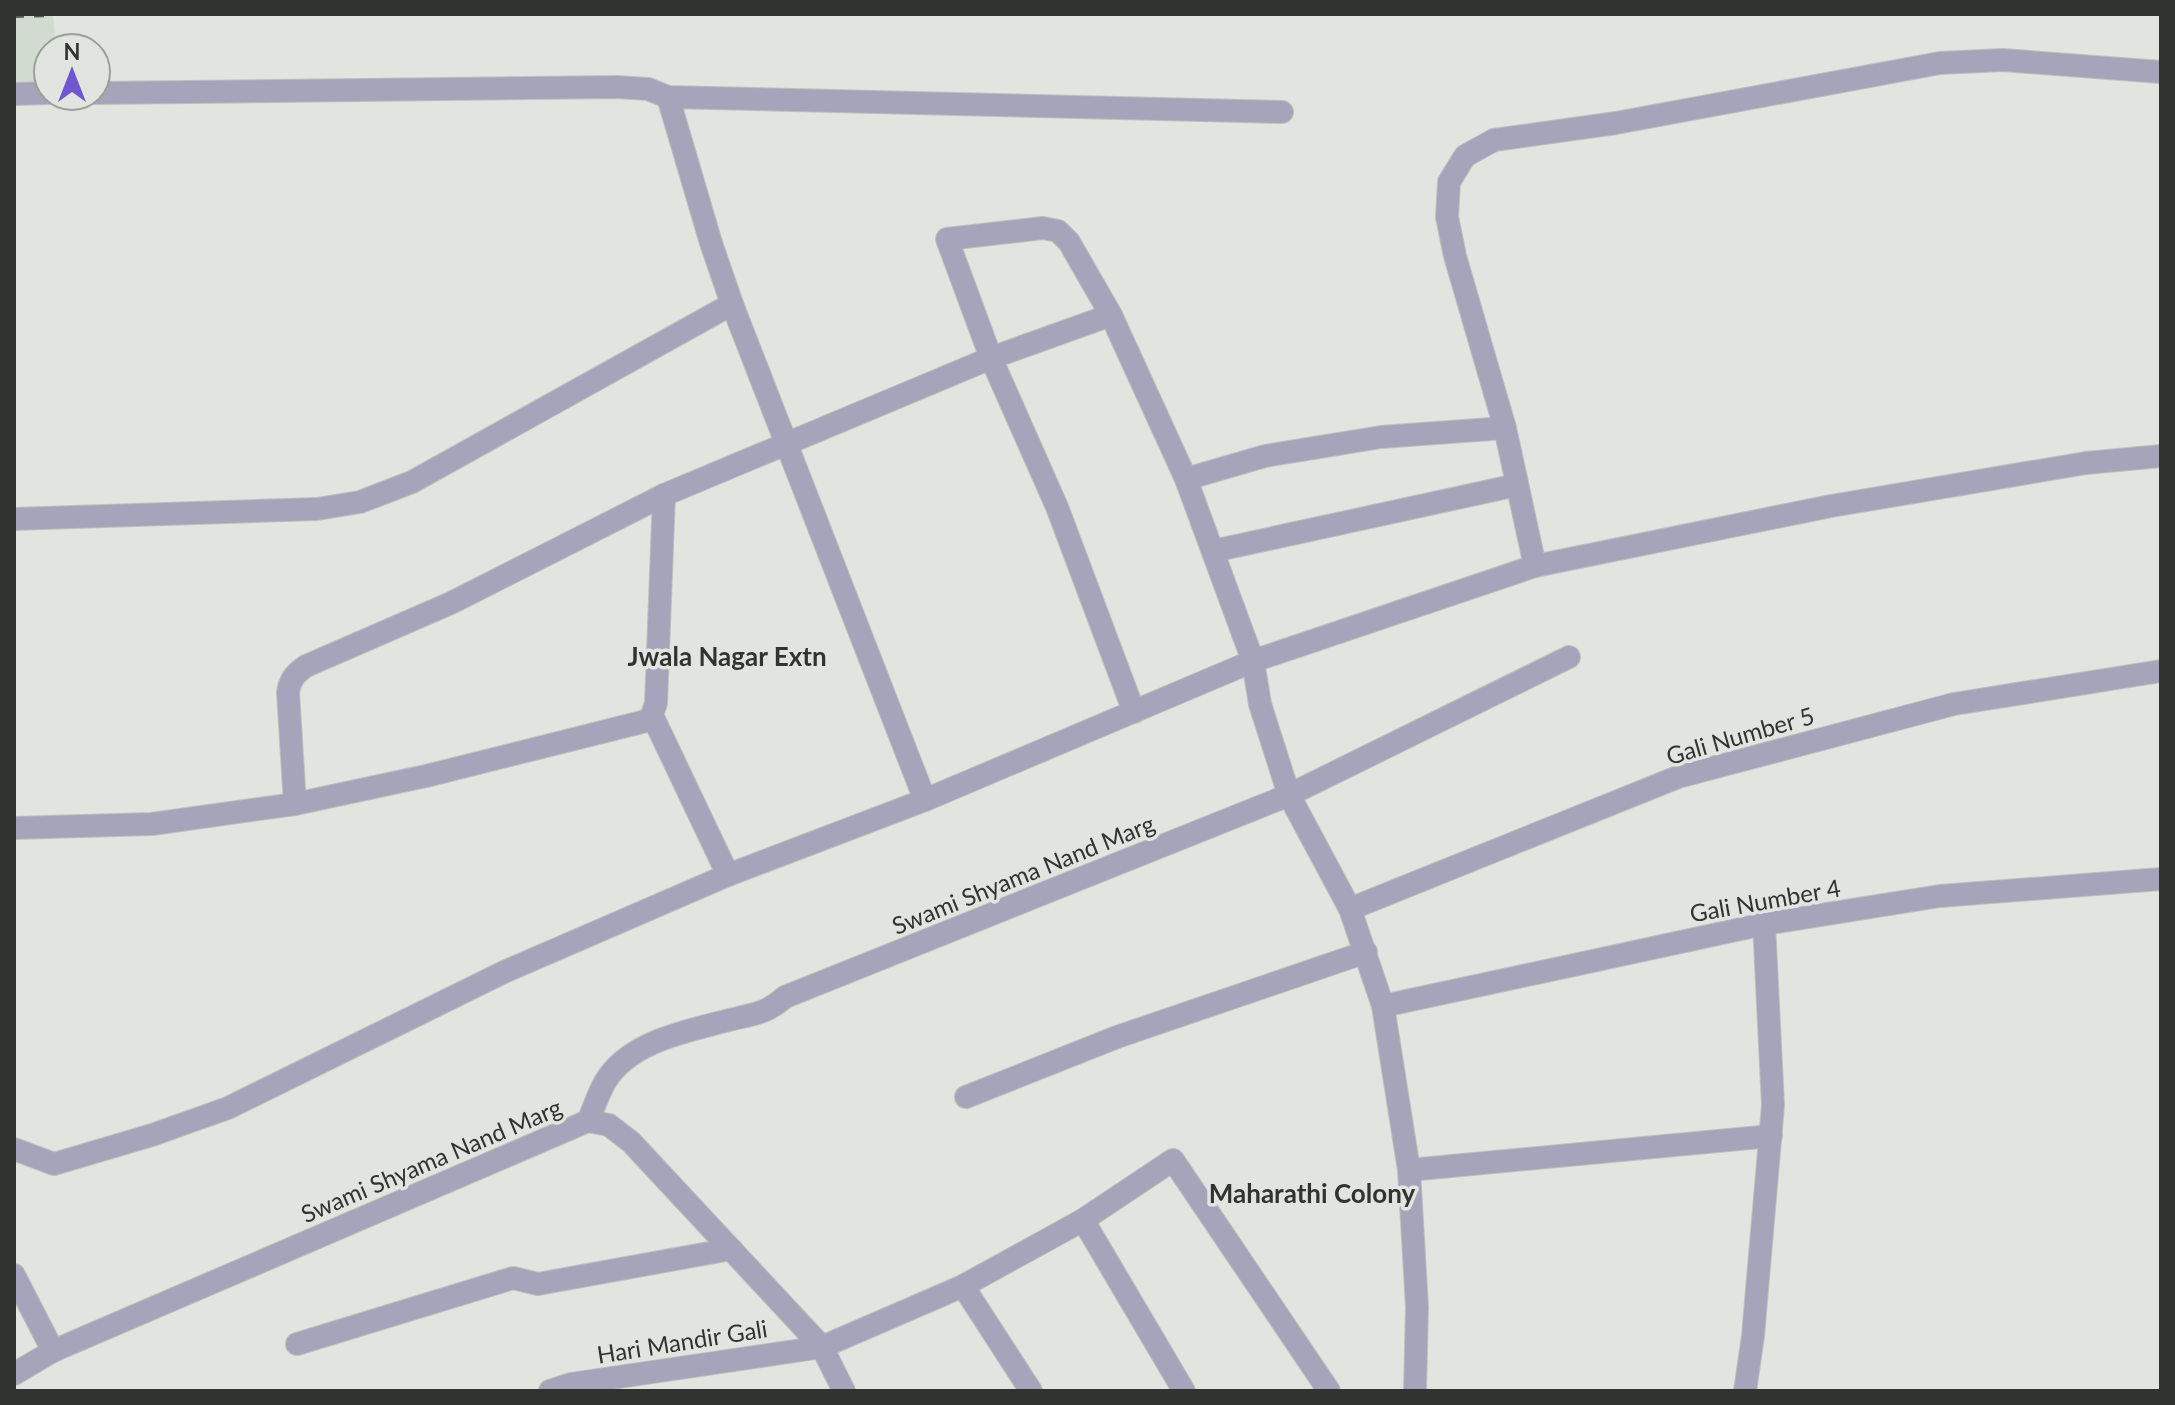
<svg xmlns="http://www.w3.org/2000/svg" width="2175" height="1405" viewBox="0 0 2175 1405" font-family="Lato,sans-serif">
	<style>
		.built { fill: #d1dbcf }
		.lines { fill: none; stroke-linecap: round; stroke-linejoin: round }
		.minor-casing { stroke: #bdc1bc; stroke-width: 24 }
		.minor { stroke: #a6a4bb; stroke-width: 22 }
		.rail { stroke: #565955; stroke-width: 6; stroke-dasharray: 10 10; stroke-linecap: butt }
		.labels { text-anchor: middle; dominant-baseline: central; stroke-width: 7; stroke-linejoin: round; paint-order: stroke }
		.street-label { font-size: 24px; fill: #313330; stroke: #e0e5df }
		.neighbourhood-label { font-size: 26px; font-weight: bold; fill: #313330; stroke: #e0e5df }
	</style>
	<rect width="100%" height="100%" fill="#e0e5df"/>
	<path class="built" d="M 14,14 L 53,14 L 56,48 L 48,48 L 48,96 L 60,96 L 60,99 L 14,100 Z"/>
	<g class="lines">
		<defs>
			<g id="minor">
				<path d="M 96,93 L 617,87 L 648,89 L 668,97 L 1282,112"/>
				<path d="M 14,94 L 48,93"/>
				<path d="M 668,97 L 711,243 L 732,304 L 925,800"/>
				<path d="M 1111,315 L 1069,242 L 1058,231 L 1043,228 L 947,239 L 991,358 L 1057,507 L 1134,712"/>
				<path d="M 1505,428 L 1455,256 L 1447,217 L 1449,182 L 1465,156 L 1494,140 L 1616,123 L 1940,63 L 2003,60 L 2161,72"/>
				<path d="M 1186,479 L 1265,456 L 1381,437 L 1505,428 L 1535,566"/>
				<path d="M 14,519 L 317,509 L 360,502 L 412,482 L 732,304"/>
				<path d="M 1213,551 L 1517,485"/>
				<path d="M 652,715 L 728,875"/>
				<path d="M 295,804 L 288,692 C 290,679 296,673 306,666 L 451,603 L 664,495"/>
				<path d="M 14,828 L 152,824 L 295,804 L 426,776 L 646,721 L 652,715 L 656,703 L 664,495 L 991,358 L 1111,315 L 1186,479 L 1253,661 L 1260,704 L 1289,795 L 1350,909 L 1383,1006 L 1409,1170 L 1417,1307 L 1415,1391"/>
				<path d="M 1350,909 L 1678,777 L 1954,704 L 2161,671"/>
				<path d="M 1383,1006 L 1764,924 L 1940,896 L 2161,879"/>
				<path d="M 966,1097 L 1117,1037 L 1366,952"/>
				<path d="M 588,1121 L 609,1125 L 631,1142 L 822,1347 L 844,1391"/>
				<path d="M 14,1149 L 54,1164 L 152,1135 L 228,1108 L 504,972 L 728,875 L 925,800 L 1253,661 L 1535,566 L 1831,506 L 2086,463 L 2161,456"/>
				<path d="M 1409,1170 L 1771,1136"/>
				<path d="M 1083,1220 L 1184,1391"/>
				<path d="M 14,1275 L 53,1351"/>
				<path d="M 963,1286 L 1031,1391"/>
				<path d="M 297,1344 L 513,1278 L 538,1284 L 731,1249"/>
				<path d="M 14,1374 L 53,1351 L 588,1121 C 594,1108 598,1094 605,1082 C 629,1041 688,1031 729,1020 C 753,1014 766,1014 785,997 L 1289,795 L 1569,657"/>
				<path d="M 550,1391 L 571,1384 L 822,1347 L 963,1286 L 1083,1220 L 1173,1160 L 1329,1391"/>
				<path d="M 1745,1391 L 1753,1336 L 1773,1105 L 1764,924"/>
			</g>
		</defs>
		<use href="#minor" class="minor-casing"/>
		<use href="#minor" class="minor"/>
		<path class="rail" d="M 14,15 L 53,14"/>
	</g>
	<g class="labels">
		<g class="street-label">
			<text transform="translate(1740 735) rotate(-16)">Gali Number 5</text>
			<text transform="translate(1023 874) rotate(-22)">Swami Shyama Nand Marg</text>
			<text transform="translate(1765 900) rotate(-10)">Gali Number 4</text>
			<text transform="translate(431 1160) rotate(-23)">Swami Shyama Nand Marg</text>
			<text transform="translate(682 1341) rotate(-9)">Hari Mandir Gali</text>
		</g>
		<g class="neighbourhood-label">
			<text x="727" y="656">Jwala Nagar Extn</text>
			<text x="1312" y="1193">Maharathi Colony</text>
		</g>
	</g>
	<rect width="2175" height="1405" fill="none" stroke="#313330" stroke-width="32"/>
	<g transform="translate(72 72)"><circle r="38" fill="#e0e5df" stroke="#9a9e99" stroke-width="2"/>
	<path d="M0-6L14 30L0 20L-14 30Z" fill="#7057d1"/>
	<text y="-12" font-size="22" font-weight="bold" text-anchor="middle" fill="#313330">N</text>
	</g>
</svg>
